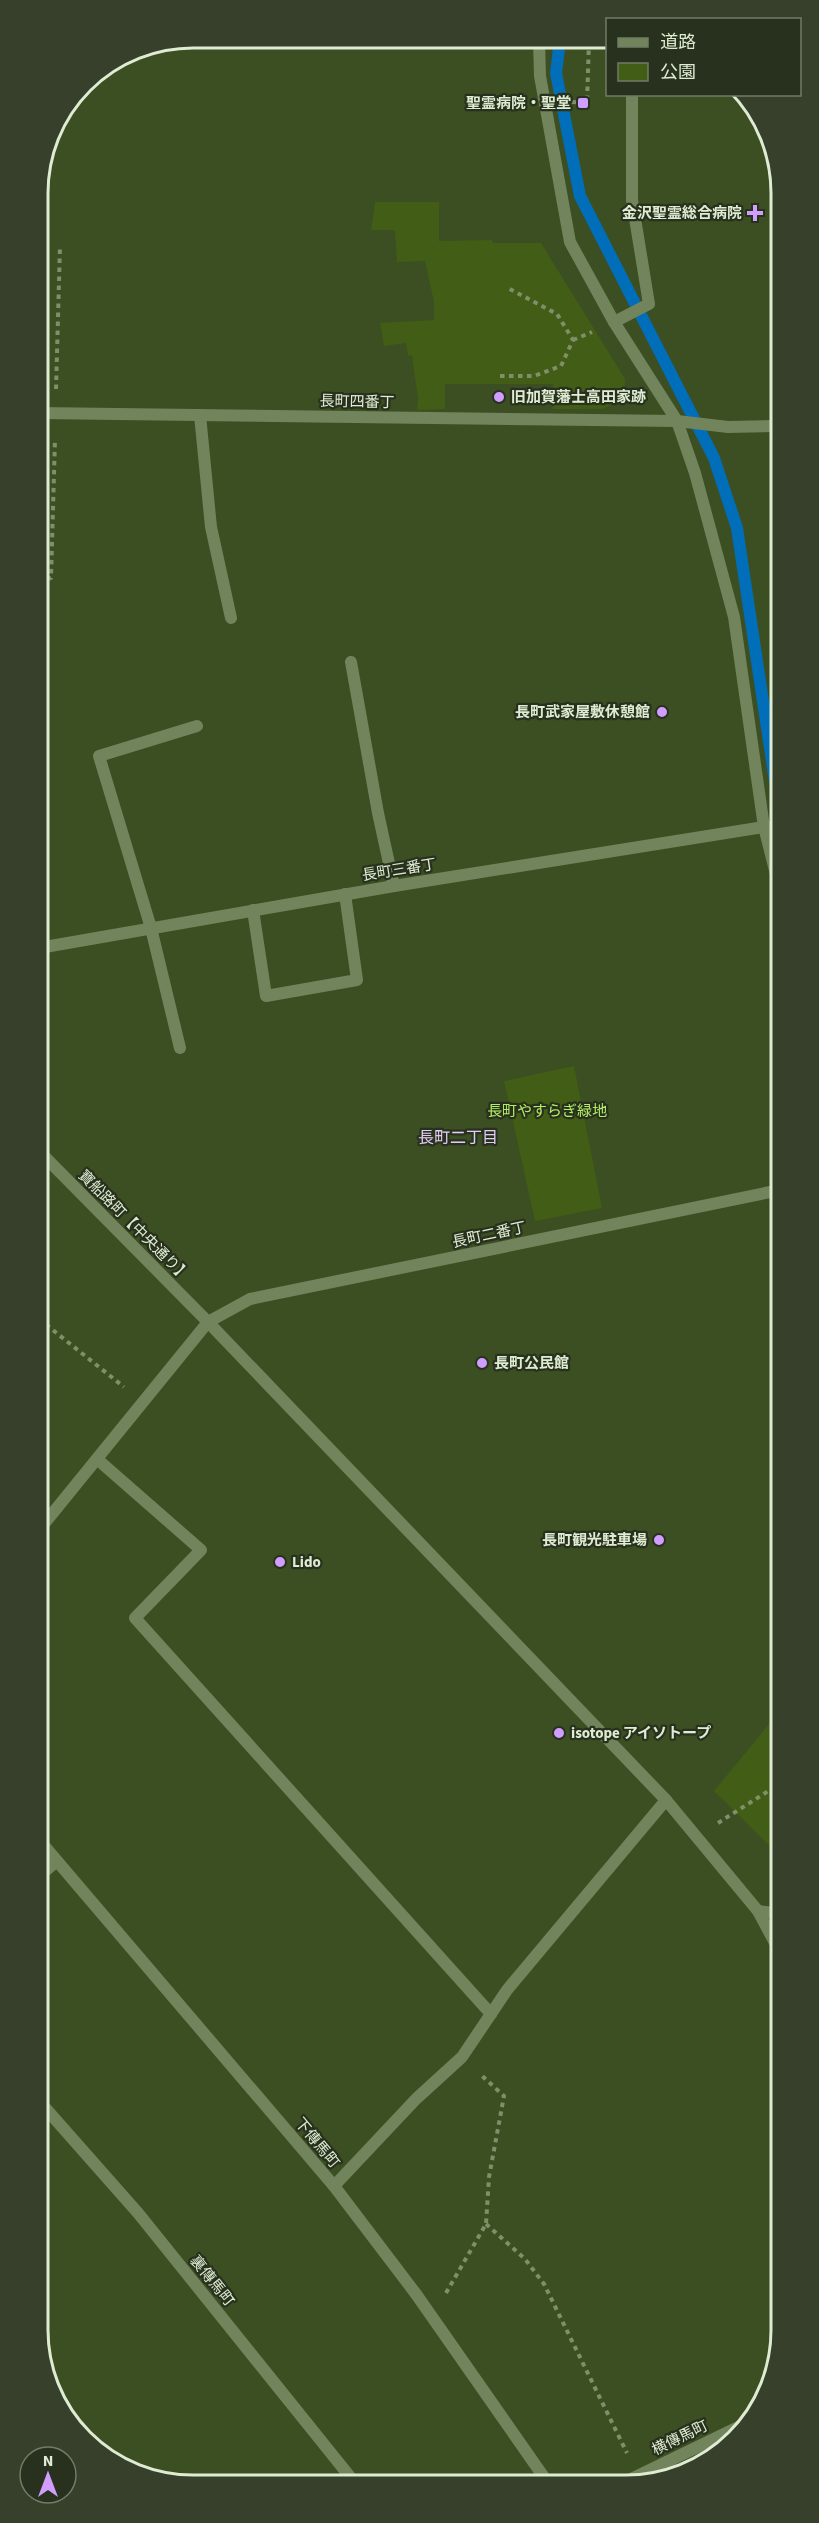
<svg xmlns="http://www.w3.org/2000/svg" width="819" height="2523" viewBox="0 0 819 2523" font-family="'Source Sans 3','Noto Sans JP',sans-serif">
	<style>
		.green { fill: #425d15 }
		.lines { fill: none; stroke-linecap: round; stroke-linejoin: round }
		.stream { stroke: #006eb8; stroke-width: 12 }
		.path { stroke: #7e8f6a; stroke-width: 4; stroke-dasharray: 4.5 4.5; stroke-linecap: butt }
		.service { stroke: #71845b; stroke-width: 12 }
		.minor { stroke: #71845b; stroke-width: 12 }
		.tertiary { stroke: #71845b; stroke-width: 12 }
		.poi-dot { fill: #d19dfe; stroke: #28311d; stroke-width: 2 }
		.labels { text-anchor: middle; dominant-baseline: central; stroke-width: 4.5; stroke-linejoin: round; paint-order: stroke }
		.poi-label { font-size: 15px; font-weight: bold; fill: #dfebd2; stroke: #28311d; text-anchor: end }
		.street-label { font-size: 15px; fill: #dfebd2; stroke: #28311d }
		.park-label { font-size: 15px; fill: #b5ec67; stroke: #28311d }
		.neighbourhood-label { font-size: 16px; fill: #e1ccf5; stroke: #28311d }
		.rim { fill: none; stroke: #dfebd2; stroke-width: 3 }
	</style>
	<rect width="100%" height="100%" fill="#3c4f22"/>
	<g class="green">
		<path d="M 375,202 L 439,202 L 439,241 L 492,240 L 493,243 L 541,243 L 625,379 L 624,398 L 603,409 L 553,409 L 553,384 L 445,384 L 445,409 L 417,410 L 418,399 L 412,355 L 408,356 L 406,343 L 384,346 L 380,323 L 434,320 L 434,302 L 425,261 L 397,262 L 395,230 L 371,230 Z"/>
		<path d="M 574,1066 L 602,1208 L 535,1221 L 504,1081 Z"/>
		<path d="M 780,1711 L 781,1857 L 714,1791 Z"/>
	</g>
	<g class="lines">
		<path class="stream" d="M 560,40 L 556,73 L 580,196 L 714,458 L 737,528 L 779,808"/>
		<g class="path">
			<path d="M 572,102 L 587,103 L 589,40"/>
			<path d="M 573,340 L 592,332"/>
			<path d="M 500,376 L 534,376 L 561,366 L 573,340 L 557,314 L 506,287"/>
			<path d="M 56,389 L 60,246"/>
			<path d="M 38,581 L 51,578 L 55,439"/>
			<path d="M 39,1319 L 124,1387"/>
			<path d="M 718,1823 L 781,1783"/>
			<path d="M 486,2224 L 525,2259 L 544,2284 L 627,2453"/>
			<path d="M 446,2293 L 486,2224 L 489,2177 L 504,2096 L 480,2074"/>
		</g>
		<g class="service">
			<path d="M 614,322 L 649,304 L 632,200 L 632,94"/>
			<path d="M 200,415 L 211,527 L 231,618"/>
			<path d="M 351,662 L 378,813 L 394,886"/>
			<path d="M 253,910 L 266,996 L 357,980 L 345,894"/>
			<path d="M 39,948 L 394,886 L 764,827"/>
			<path d="M 180,1048 L 151,928 L 99,756 L 197,726"/>
			<path d="M 97,1459 L 201,1550 L 135,1618 L 491,2014"/>
			<path d="M 758,1911 L 781,1914"/>
			<path d="M 40,2102 L 138,2213 L 355,2483"/>
			<path d="M 334,2186 L 416,2099 L 462,2057 L 507,1990 L 666,1800"/>
		</g>
		<g class="minor">
			<path d="M 539,40 L 540,76 L 570,242 L 614,322 L 677,421 L 695,473 L 734,617 L 764,827 L 779,886"/>
			<path d="M 38,413 L 677,421 L 728,427 L 779,426"/>
			<path d="M 764,827 L 779,827"/>
			<path d="M 39,1530 L 208,1322 L 250,1299 L 780,1190"/>
			<path d="M 40,1841 L 334,2186 L 416,2294 L 548,2483"/>
			<path d="M 40,1875 L 57,1861"/>
			<path d="M 74,2423 L 91,2444"/>
			<path d="M 623,2483 L 751,2421"/>
		</g>
		<path class="tertiary" d="M 39,1151 L 208,1322 L 666,1800 L 758,1911 L 781,1954"/>
	</g>
	<g class="poi-dot">
		<rect x="577" y="97" width="12" height="12" rx="3"/>
		<path d="M752 204h6v6h6v6h-6v6h-6v-6h-6v-6h6z"/>
		<circle cx="499" cy="397" r="6"/>
		<circle cx="662" cy="712" r="6"/>
		<circle cx="482" cy="1363" r="6"/>
		<circle cx="659" cy="1540" r="6"/>
		<circle cx="280" cy="1562" r="6"/>
		<circle cx="559" cy="1733" r="6"/>
	</g>
	<g class="labels">
		<g class="poi-label">
			<text x="571" y="103">聖霊病院・聖堂</text>
			<text x="742" y="213">金沢聖霊総合病院</text>
			<text x="511" y="397" text-anchor="start">旧加賀藩士高田家跡</text>
			<text x="650" y="712">長町武家屋敷休憩館</text>
			<text x="494" y="1363" text-anchor="start">長町公民館</text>
			<text x="647" y="1540">長町観光駐車場</text>
			<text x="292" y="1562" text-anchor="start">Lido</text>
			<text x="571" y="1733" text-anchor="start">isotope アイソトープ</text>
		</g>
		<g class="street-label">
			<text transform="translate(357 402) rotate(1)">長町四番丁</text>
			<text transform="translate(399 870) rotate(-9)">長町三番丁</text>
			<text transform="translate(134 1226) rotate(45)">寶船路町【中央通り】</text>
			<text transform="translate(489 1235) rotate(-12)">長町二番丁</text>
			<text transform="translate(317 2143) rotate(50)">下傳馬町</text>
			<text transform="translate(212 2281) rotate(51)">裏傳馬町</text>
			<text transform="translate(680 2438) rotate(-26)">横傳馬町</text>
		</g>
		<g class="park-label">
			<text x="547" y="1111">長町やすらぎ緑地</text>
		</g>
		<g class="neighbourhood-label">
			<text x="458" y="1138">長町二丁目</text>
		</g>
	</g>
	<path d="M0 0H819V2523H0ZM193 48H626A145 145 0 0 1 771 193V2330A145 145 0 0 1 626 2475H193A145 145 0 0 1 48 2330V193A145 145 0 0 1 193 48Z" fill="#37402b" fill-rule="evenodd"/>
	<path class="rim" d="M193 48H626A145 145 0 0 1 771 193V2330A145 145 0 0 1 626 2475H193A145 145 0 0 1 48 2330V193A145 145 0 0 1 193 48Z"/>
	<rect x="606" y="18" width="195" height="78" fill="#28311d" stroke="#717b65" stroke-width="1.5"/>
	<rect x="618" y="38" width="30" height="9" fill="#71845b" stroke="#717b65" stroke-width="1.5"/>
	<text x="660" y="48" font-size="18" fill="#dfebd2">道路</text>
	<rect x="618" y="63" width="30" height="18" fill="#425d15" stroke="#717b65" stroke-width="1.5"/>
	<text x="660" y="78" font-size="18" fill="#dfebd2">公園</text>
	<g transform="translate(48 2475)"><circle r="28" fill="#28311d" stroke="#717b65" stroke-width="1.5"/>
	<path d="M0-4.5L10 22L0 15L-10 22Z" fill="#d19dfe"/>
	<text y="-9" font-size="16" font-weight="bold" text-anchor="middle" fill="#dfebd2">N</text>
	</g>
</svg>
